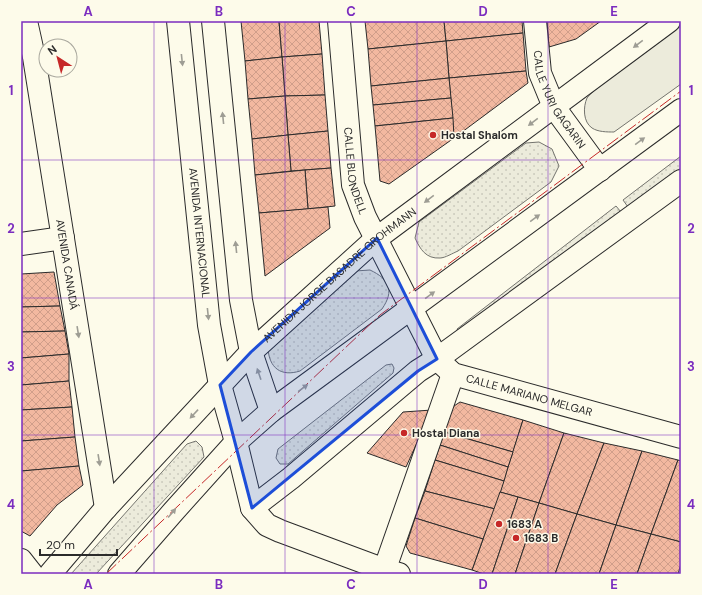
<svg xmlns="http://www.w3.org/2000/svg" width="702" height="595" viewBox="0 0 702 595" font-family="'DM Sans',sans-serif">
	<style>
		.grass { fill: url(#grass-dots); stroke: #74746e }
		.park { fill: #ecebdb; stroke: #74746e }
		.building { fill: url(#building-cross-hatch); stroke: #2b2b2b }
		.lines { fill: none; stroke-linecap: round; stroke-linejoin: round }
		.minor-casing { stroke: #2b2b2b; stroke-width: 24 }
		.major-casing { stroke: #2b2b2b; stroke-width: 24 }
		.highway-casing { stroke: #2b2b2b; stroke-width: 24 }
		.minor { stroke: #fdfbea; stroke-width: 22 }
		.major { stroke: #fdfbea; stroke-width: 22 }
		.highway { stroke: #fdfbea; stroke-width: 22 }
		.power { stroke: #c62828; stroke-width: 1; stroke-dasharray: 14 3 2 3; stroke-linecap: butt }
		.oneway { fill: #9e9d94 }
		.marked { fill: #1d4ed8; fill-opacity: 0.2; stroke: #1d4ed8; stroke-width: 3; stroke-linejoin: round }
		.grid { fill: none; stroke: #7b2cbf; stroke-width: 1; stroke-opacity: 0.55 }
		.poi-dot { fill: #c62828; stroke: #fdfbea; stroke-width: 1.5 }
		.labels { text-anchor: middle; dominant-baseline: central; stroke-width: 3; stroke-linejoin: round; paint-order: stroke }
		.street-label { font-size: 11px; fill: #2b2b2b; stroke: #fdfbea }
		.poi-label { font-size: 11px; font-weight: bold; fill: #2b2b2b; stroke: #fdfbea; text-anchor: start }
		.neatline { fill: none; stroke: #7b2cbf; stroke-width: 1.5 }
		.grid-label { font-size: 13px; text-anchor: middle; font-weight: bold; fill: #7b2cbf }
	</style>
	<defs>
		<pattern id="grass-dots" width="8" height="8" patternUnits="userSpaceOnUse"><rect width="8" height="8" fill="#ecebdb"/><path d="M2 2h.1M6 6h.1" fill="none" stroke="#cbcabc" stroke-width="1.8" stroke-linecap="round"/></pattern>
		<pattern id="building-cross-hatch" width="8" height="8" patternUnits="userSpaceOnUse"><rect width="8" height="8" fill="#f2b8a0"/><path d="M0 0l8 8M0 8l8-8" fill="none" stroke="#d09e8a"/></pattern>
	</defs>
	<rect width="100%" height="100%" fill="#fdfbea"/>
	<g class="grass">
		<path d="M 539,142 L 552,149 L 559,166 L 551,182 L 458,251 C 453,253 445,258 440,258 C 426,259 420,249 415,238 L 419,222 L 526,143 Z"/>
		<path d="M 681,156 L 681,168 L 628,207 L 623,200 Z"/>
		<path d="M 616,206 L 621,212 L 459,333 L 457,329 Z"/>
		<path d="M 370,270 C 389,279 395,290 382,309 L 300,371 C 281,377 269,368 268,348 L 355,271 Z"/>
		<path d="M 392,364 L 394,368 L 393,373 L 288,464 L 280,464 L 276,458 L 278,449 L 386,365 Z"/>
		<path d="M 196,441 L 202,447 L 204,457 L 96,574 L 71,574 L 187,444 Z"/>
	</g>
	<path class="park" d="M 681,26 L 681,84 L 614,132 C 607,132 598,132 592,128 C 583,122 583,107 587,98 C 589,95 593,92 596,89 Z"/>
	<g class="building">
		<path d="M 241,21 L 279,21 L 282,57 L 245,61 Z"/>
		<path d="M 279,21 L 319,21 L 322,54 L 282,57 Z"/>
		<path d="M 365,21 L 444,21 L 446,41 L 368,49 Z"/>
		<path d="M 444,21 L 522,21 L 523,33 L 446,41 Z"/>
		<path d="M 547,21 L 601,21 L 576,39 L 549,47 Z"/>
		<path d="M 523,33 L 526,71 L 449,78 L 446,41 Z"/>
		<path d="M 446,41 L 449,78 L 371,86 L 368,49 Z"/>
		<path d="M 322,54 L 325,95 L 285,96 L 282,57 Z"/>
		<path d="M 282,57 L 285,96 L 248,99 L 245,61 Z"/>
		<path d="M 526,71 L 528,83 L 454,138 L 449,78 Z"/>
		<path d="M 449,78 L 451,98 L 373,105 L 371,86 Z"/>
		<path d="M 325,95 L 328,131 L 288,135 L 285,96 Z"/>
		<path d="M 285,96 L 288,135 L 252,139 L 248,99 Z"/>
		<path d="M 451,98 L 453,118 L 375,126 L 373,105 Z"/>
		<path d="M 453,118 L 454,138 L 389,184 L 380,181 L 375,126 Z"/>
		<path d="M 328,131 L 331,168 L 291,171 L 288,135 Z"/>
		<path d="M 288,135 L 291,171 L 255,175 L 252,139 Z"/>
		<path d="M 331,168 L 335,206 L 308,209 L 305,170 Z"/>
		<path d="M 305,170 L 308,209 L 259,213 L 255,175 Z"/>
		<path d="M 328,207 L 330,228 L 265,276 L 259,213 Z"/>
		<path d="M 54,272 L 60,306 L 21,307 L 21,274 Z"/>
		<path d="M 60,306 L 65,331 L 21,332 L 21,307 Z"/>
		<path d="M 65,331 L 69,354 L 21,358 L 21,332 Z"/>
		<path d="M 69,354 L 69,381 L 21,385 L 21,358 Z"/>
		<path d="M 69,381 L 72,407 L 21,410 L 21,385 Z"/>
		<path d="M 460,402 L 523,420 L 513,452 L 444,432 L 451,408 Z"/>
		<path d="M 72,407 L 75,437 L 21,441 L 21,410 Z"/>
		<path d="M 432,410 L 406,467 L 367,453 L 403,412 Z"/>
		<path d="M 523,420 L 564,433 L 539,503 L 500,492 Z"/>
		<path d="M 444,432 L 513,452 L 508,467 L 440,445 Z"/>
		<path d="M 564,433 L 604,443 L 577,514 L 539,503 Z"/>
		<path d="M 75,437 L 79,466 L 22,471 L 21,467 L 21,441 Z"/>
		<path d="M 604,443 L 642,451 L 616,525 L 577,514 Z"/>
		<path d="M 440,445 L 508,467 L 504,481 L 435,460 Z"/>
		<path d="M 642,451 L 678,460 L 651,534 L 616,525 Z"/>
		<path d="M 435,460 L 504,481 L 495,509 L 425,491 Z"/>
		<path d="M 678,460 L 681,461 L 681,542 L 651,534 Z"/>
		<path d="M 79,466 L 83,485 L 57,505 L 30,536 L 21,531 L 21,471 Z"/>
		<path d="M 425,491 L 495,509 L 483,539 L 415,518 Z"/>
		<path d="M 500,492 L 518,497 L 492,574 L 484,574 L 472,570 Z"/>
		<path d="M 518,497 L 539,503 L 515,574 L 492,574 Z"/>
		<path d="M 539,503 L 577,514 L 555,574 L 515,574 Z"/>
		<path d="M 577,514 L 616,525 L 599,574 L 555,574 Z"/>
		<path d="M 415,518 L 483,539 L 472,570 L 410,553 L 406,546 Z"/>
		<path d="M 616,525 L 651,534 L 637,574 L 599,574 Z"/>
		<path d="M 651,534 L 681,542 L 681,564 L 678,574 L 637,574 Z"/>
	</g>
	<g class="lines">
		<defs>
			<g id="minor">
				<path id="s1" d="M 26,21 L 34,57 L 106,508"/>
				<path id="s2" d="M 339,21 L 353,185 L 365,217 L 437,359 L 453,374 L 681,437"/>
				<path id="s3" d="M 535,21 L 540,73 L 554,107 L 600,170"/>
				<path d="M 21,244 L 63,238"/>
				<path d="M 236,442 L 252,508 L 267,525 L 280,531 L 385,570 L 399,574"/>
				<path d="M 252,508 L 291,478 L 418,371 L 437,359 L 681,181"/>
				<path d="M 21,560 L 32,574"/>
				<path d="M 383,574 L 453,374"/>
			</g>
			<g id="major">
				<path id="s4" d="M 178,21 L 209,325 L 220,385 L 236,442"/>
				<path d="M 213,21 L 241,300 L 251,352 L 271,411"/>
			</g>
			<g id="highway">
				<path id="s5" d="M 50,574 L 106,508 L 251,352 L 377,238 L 669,21"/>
				<path d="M 119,574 L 173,512 L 236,442 L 271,411 L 681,110"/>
			</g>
		</defs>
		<use href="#minor" class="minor-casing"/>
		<use href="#major" class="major-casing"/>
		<use href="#highway" class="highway-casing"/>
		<use href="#minor" class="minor"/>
		<use href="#major" class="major"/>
		<use href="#highway" class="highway"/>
		<path class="power" d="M 106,574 L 380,315 L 681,91"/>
	</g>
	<defs><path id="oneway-solid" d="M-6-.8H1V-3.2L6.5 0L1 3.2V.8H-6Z"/></defs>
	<g class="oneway">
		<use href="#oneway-solid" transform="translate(638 44) rotate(143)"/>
		<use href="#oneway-solid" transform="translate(182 60) rotate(84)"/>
		<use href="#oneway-solid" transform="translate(223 118) rotate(-96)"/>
		<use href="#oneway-solid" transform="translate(533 122) rotate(143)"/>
		<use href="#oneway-solid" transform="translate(640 141) rotate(-36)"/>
		<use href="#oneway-solid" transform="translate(429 199) rotate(143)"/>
		<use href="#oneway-solid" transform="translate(535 218) rotate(-36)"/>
		<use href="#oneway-solid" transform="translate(236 247) rotate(-96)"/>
		<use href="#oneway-solid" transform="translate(430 295) rotate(-36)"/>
		<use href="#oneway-solid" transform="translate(208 314) rotate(84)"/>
		<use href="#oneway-solid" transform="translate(78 332) rotate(81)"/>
		<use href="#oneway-solid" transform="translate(259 374) rotate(-109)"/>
		<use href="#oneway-solid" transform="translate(303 388) rotate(-36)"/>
		<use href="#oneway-solid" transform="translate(194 414) rotate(133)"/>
		<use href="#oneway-solid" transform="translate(99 460) rotate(81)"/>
		<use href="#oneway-solid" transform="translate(172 513) rotate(-49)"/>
	</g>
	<path class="marked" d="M 377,238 L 437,359 L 418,371 L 252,508 L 220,385 L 251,352 Z"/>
	<path class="grid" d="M 154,21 L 154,574M 285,21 L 285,574M 417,21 L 417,574M 548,21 L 548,574M 21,160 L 681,160M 21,298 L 681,298M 21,435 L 681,435"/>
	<g class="poi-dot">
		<circle cx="433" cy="135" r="4"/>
		<circle cx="404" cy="433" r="4"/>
		<circle cx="499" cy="524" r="4"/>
		<circle cx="516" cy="538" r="4"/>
	</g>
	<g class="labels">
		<g class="street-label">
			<text stroke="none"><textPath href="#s3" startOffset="84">CALLE YURI GAGARIN</textPath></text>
			<text stroke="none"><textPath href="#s2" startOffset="151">CALLE BLONDELL</textPath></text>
			<text stroke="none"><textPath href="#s4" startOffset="213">AVENIDA INTERNACIONAL</textPath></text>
			<text stroke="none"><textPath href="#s1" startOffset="247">AVENIDA CANADÁ</textPath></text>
			<text stroke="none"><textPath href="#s5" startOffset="417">AVENIDA JORGE BASADRE GROHMANN</textPath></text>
			<text stroke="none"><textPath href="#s2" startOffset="459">CALLE MARIANO MELGAR</textPath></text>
		</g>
		<g class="poi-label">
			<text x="441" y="135">Hostal Shalom</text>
			<text x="412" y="433">Hostal Diana</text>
			<text x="507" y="524">1683 A</text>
			<text x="524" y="538">1683 B</text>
		</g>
	</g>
	<rect width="702" height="595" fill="none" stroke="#fdfbea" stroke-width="44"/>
	<g transform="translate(58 58) rotate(324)"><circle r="19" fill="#fdfbea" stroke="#a9a89e"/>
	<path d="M0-3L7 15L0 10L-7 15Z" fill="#c62828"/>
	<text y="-6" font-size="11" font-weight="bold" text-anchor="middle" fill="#2b2b2b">N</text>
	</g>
	<path d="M40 549v6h77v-6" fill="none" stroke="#2b2b2b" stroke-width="2"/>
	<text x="46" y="549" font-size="12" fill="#2b2b2b" stroke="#fdfbea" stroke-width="3" paint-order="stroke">20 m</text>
	<rect x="22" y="22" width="658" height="551" class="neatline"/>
	<g class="grid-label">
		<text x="88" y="16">A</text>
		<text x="219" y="16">B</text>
		<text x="351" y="16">C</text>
		<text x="483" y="16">D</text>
		<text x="614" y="16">E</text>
		<text x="11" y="95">1</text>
		<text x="691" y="95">1</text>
		<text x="11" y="233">2</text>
		<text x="691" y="233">2</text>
		<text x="11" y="371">3</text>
		<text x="691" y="371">3</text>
		<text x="11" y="509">4</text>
		<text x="691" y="509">4</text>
		<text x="88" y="589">A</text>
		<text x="219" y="589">B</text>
		<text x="351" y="589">C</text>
		<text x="483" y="589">D</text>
		<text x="614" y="589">E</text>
	</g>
</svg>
